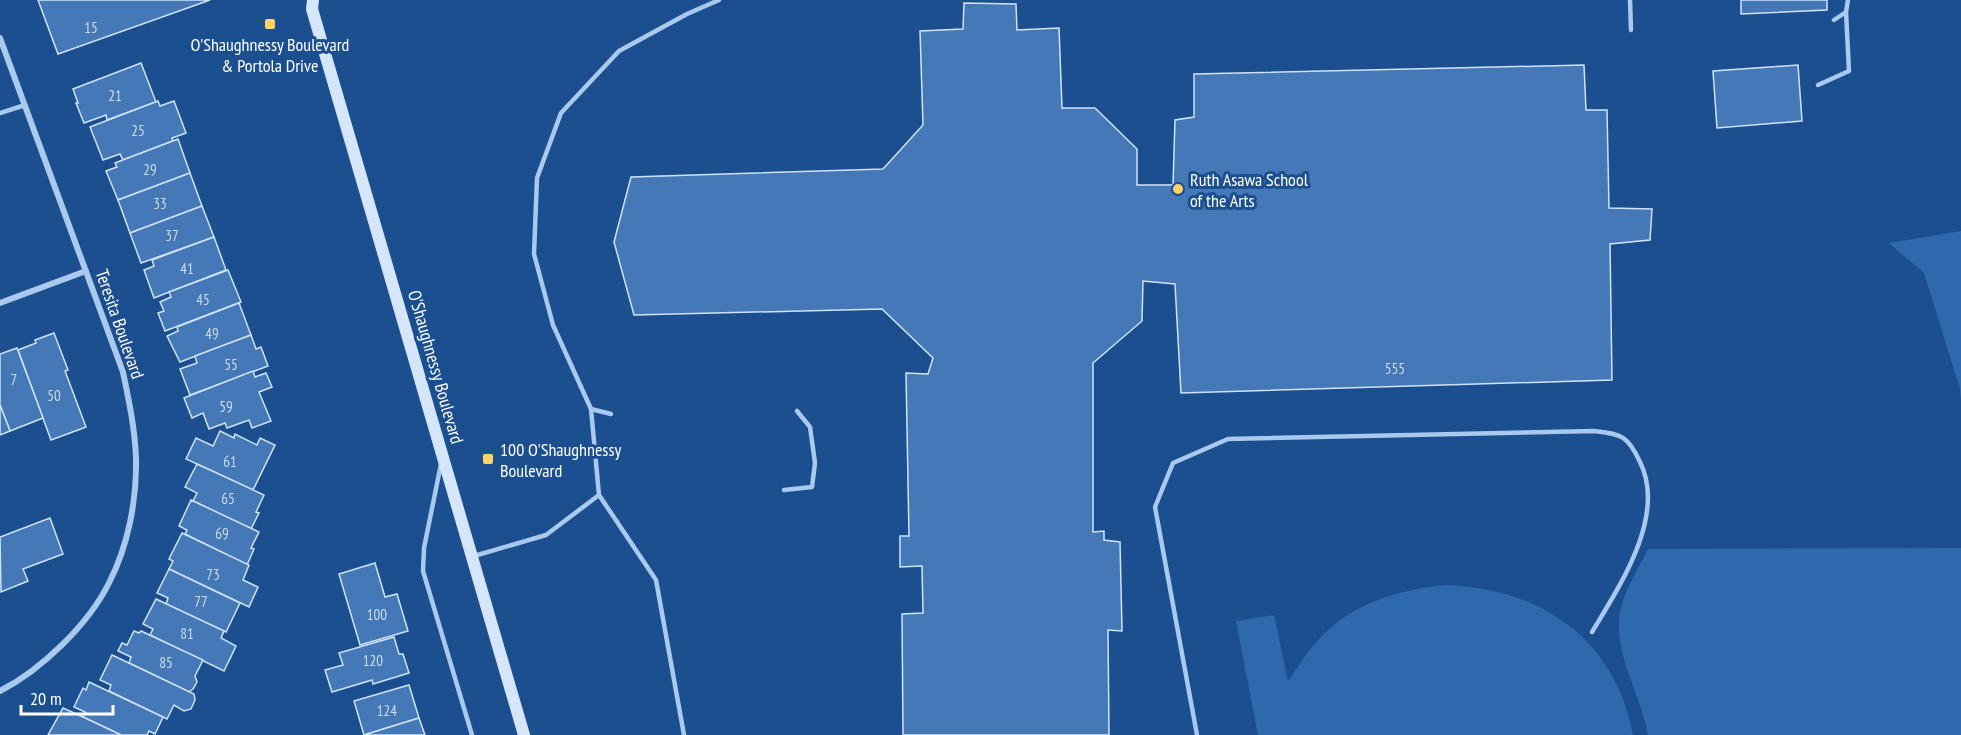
<svg xmlns="http://www.w3.org/2000/svg" width="1961" height="735" viewBox="0 0 1961 735" font-family="'PT Sans Narrow',sans-serif">
	<style>
		.green { fill: #2e69ad }
		.building { fill: #4478b7; stroke: #cfe3fa; stroke-width: 1.5 }
		.lines { fill: none; stroke-linecap: round; stroke-linejoin: round }
		.service { stroke: #a9c9ee; stroke-width: 4.5 }
		.minor { stroke: #a9c9ee; stroke-width: 6 }
		.secondary { stroke: #d6e6fa; stroke-width: 12 }
		.poi-dot { fill: #ffd166; stroke: #1b4f8f; stroke-width: 2 }
		.labels { text-anchor: middle; dominant-baseline: central; stroke-width: 6; stroke-linejoin: round; paint-order: stroke }
		.number-label { font-size: 15px; fill: #d0dded }
		.poi-label { font-size: 18px; fill: #fff; stroke: #1b4f8f; text-anchor: start }
		.street-label { font-size: 18px; fill: #fff; stroke: #1b4f8f }
	</style>
	<rect width="100%" height="100%" fill="#1b4f8f"/>
	<g class="green">
		<path d="M 1961,231 L 1961,400 L 1960,389 L 1924,273 L 1889,243 Z"/>
		<path d="M 1961,548 L 1961,735 L 1648,735 C 1641,695 1616,659 1619,618 C 1621,596 1638,569 1648,549 Z"/>
		<path d="M 1445,585 C 1540,588 1615,638 1633,735 L 1258,735 L 1236,621 L 1274,615 L 1288,681 C 1298,667 1307,652 1319,639 C 1352,603 1398,590 1445,585 Z"/>
	</g>
	<g class="building">
		<path d="M 38,0 L 210,0 L 58,54 Z"/>
		<path d="M 1741,0 L 1827,0 L 1827,10 L 1741,14 Z"/>
		<path d="M 964,3 L 1016,4 L 1017,30 L 1059,28 L 1062,108 L 1095,108 L 1137,149 L 1137,185 L 1173,185 L 1175,120 L 1194,117 L 1194,74 L 1584,65 L 1586,110 L 1607,110 L 1609,208 L 1652,209 L 1650,240 L 1610,244 L 1612,380 L 1181,393 L 1175,284 L 1143,281 L 1142,321 L 1093,363 L 1093,532 L 1104,531 L 1104,540 L 1120,542 L 1122,631 L 1108,630 L 1109,735 L 903,735 L 902,614 L 923,613 L 922,566 L 900,567 L 900,536 L 909,536 L 906,373 L 928,374 L 933,358 L 882,309 L 634,315 L 614,242 L 631,177 L 883,169 L 923,125 L 920,31 L 963,29 Z"/>
		<path d="M 141,63 L 156,102 L 107,120 L 106,115 L 84,123 L 76,103 L 78,103 L 73,89 Z"/>
		<path d="M 1798,65 L 1802,121 L 1717,128 L 1713,71 Z"/>
		<path d="M 158,101 L 160,106 L 174,101 L 186,133 L 172,138 L 173,141 L 123,160 L 120,154 L 103,160 L 90,127 Z"/>
		<path d="M 178,139 L 190,173 L 118,200 L 106,171 L 117,167 L 115,163 Z"/>
		<path d="M 190,173 L 202,206 L 130,233 L 118,200 Z"/>
		<path d="M 202,206 L 214,237 L 141,263 L 130,233 Z"/>
		<path d="M 214,237 L 226,270 L 154,298 L 144,270 L 154,266 L 152,260 Z"/>
		<path d="M 228,270 L 241,302 L 165,331 L 158,313 L 164,311 L 160,302 L 171,297 L 169,292 Z"/>
		<path d="M 239,303 L 251,335 L 180,362 L 167,336 L 178,331 L 177,327 Z"/>
		<path d="M 54,333 L 68,370 L 65,371 L 86,427 L 51,440 L 18,350 L 36,343 L 35,340 Z"/>
		<path d="M 251,335 L 256,349 L 261,347 L 268,366 L 190,395 L 180,369 L 197,363 L 195,356 Z"/>
		<path d="M 17,348 L 43,418 L 10,431 L 0,405 L 0,354 Z"/>
		<path d="M 253,371 L 255,377 L 266,373 L 272,387 L 259,392 L 271,421 L 252,428 L 249,420 L 227,428 L 225,423 L 209,429 L 203,413 L 192,418 L 184,398 Z"/>
		<path d="M 0,405 L 10,431 L 0,435 Z"/>
		<path d="M 220,431 L 234,438 L 235,434 L 257,445 L 260,438 L 275,445 L 253,490 L 186,459 L 196,438 L 213,446 Z"/>
		<path d="M 197,464 L 264,495 L 256,512 L 259,513 L 251,529 L 193,501 L 197,493 L 185,487 Z"/>
		<path d="M 191,500 L 259,532 L 251,548 L 254,549 L 247,565 L 185,534 L 187,530 L 179,526 Z"/>
		<path d="M 50,518 L 63,554 L 23,569 L 28,581 L 1,592 L 0,537 Z"/>
		<path d="M 182,533 L 249,565 L 243,580 L 258,587 L 249,607 L 169,569 L 173,561 L 169,559 Z"/>
		<path d="M 375,563 L 385,597 L 397,594 L 408,631 L 360,645 L 339,574 Z"/>
		<path d="M 169,569 L 240,603 L 226,632 L 166,604 L 168,598 L 157,593 Z"/>
		<path d="M 156,599 L 224,631 L 221,638 L 236,646 L 224,671 L 150,635 L 153,629 L 143,624 Z"/>
		<path d="M 134,631 L 139,633 L 141,631 L 203,660 L 195,676 L 197,682 L 193,689 L 189,692 L 129,663 L 131,657 L 118,651 L 122,643 L 127,645 Z"/>
		<path d="M 394,637 L 399,654 L 403,654 L 409,673 L 373,684 L 372,680 L 332,692 L 325,670 L 343,665 L 339,653 Z"/>
		<path d="M 112,655 L 194,694 L 195,700 L 191,709 L 184,711 L 174,705 L 167,719 L 109,691 L 111,685 L 100,680 Z"/>
		<path d="M 89,682 L 163,717 L 155,734 L 149,731 L 147,735 L 121,735 L 83,717 L 85,712 L 74,707 L 83,688 L 86,690 Z"/>
		<path d="M 409,685 L 419,718 L 364,735 L 354,701 Z"/>
		<path d="M 63,708 L 83,717 L 121,735 L 48,735 Z"/>
		<path d="M 419,718 L 425,735 L 363,735 L 364,735 Z"/>
	</g>
	<g class="lines">
		<g class="service">
			<path d="M 1630,0 L 1631,30"/>
			<path d="M 1834,20 L 1846,12 L 1848,0"/>
			<path d="M 1818,85 L 1849,71 L 1846,12"/>
			<path d="M 0,113 L 25,105"/>
			<path d="M 591,409 L 611,414"/>
			<path d="M 441,464 L 424,548 L 423,571 L 472,735"/>
			<path d="M 784,490 L 812,487 L 815,463 L 810,427 L 797,411"/>
			<path d="M 599,495 L 656,580 L 684,735"/>
			<path d="M 474,556 L 546,535 L 599,495 L 591,409 L 553,325 L 534,254 L 537,178 L 561,113 L 619,51 L 687,14 L 719,0"/>
			<path d="M 1197,735 L 1155,507 L 1173,463 L 1228,439 L 1594,431 C 1622,434 1628,436 1640,462 C 1667,516 1619,587 1592,632"/>
		</g>
		<g class="minor">
			<path d="M 0,38 L 123,372 C 129,401 135,429 136,458 C 137,500 128,546 109,583 C 88,625 41,670 0,691"/>
			<path d="M 0,303 L 86,271"/>
		</g>
		<path class="secondary" d="M 313,0 L 312,9 L 524,735"/>
	</g>
	<g class="poi-dot">
		<rect x="264" y="18" width="12" height="12" rx="3"/>
		<circle cx="1178" cy="189" r="6"/>
		<rect x="482" y="453" width="12" height="12" rx="3"/>
	</g>
	<g class="labels">
		<g class="number-label">
			<text x="91" y="27">15</text>
			<text x="115" y="95">21</text>
			<text x="138" y="130">25</text>
			<text x="150" y="169">29</text>
			<text x="160" y="203">33</text>
			<text x="172" y="235">37</text>
			<text x="187" y="268">41</text>
			<text x="203" y="299">45</text>
			<text x="212" y="333">49</text>
			<text x="231" y="364">55</text>
			<text x="1395" y="368">555</text>
			<text x="14" y="379">7</text>
			<text x="54" y="395">50</text>
			<text x="226" y="406">59</text>
			<text x="230" y="461">61</text>
			<text x="228" y="498">65</text>
			<text x="222" y="533">69</text>
			<text x="213" y="574">73</text>
			<text x="201" y="601">77</text>
			<text x="377" y="614">100</text>
			<text x="187" y="633">81</text>
			<text x="373" y="660">120</text>
			<text x="166" y="662">85</text>
			<text x="387" y="710">124</text>
		</g>
		<g class="poi-label">
			<text x="270" y="44" text-anchor="middle">O'Shaughnessy Boulevard<tspan x="270" dy="21">&amp; Portola Drive</tspan></text>
			<text x="1190" y="179">Ruth Asawa School<tspan x="1190" dy="21">of the Arts</tspan></text>
			<text x="500" y="449">100 O'Shaughnessy<tspan x="500" dy="21">Boulevard</tspan></text>
		</g>
		<g class="street-label">
			<text transform="translate(120 324) rotate(71)">Teresita Boulevard</text>
			<text transform="translate(436 367) rotate(74)">O'Shaughnessy Boulevard</text>
		</g>
	</g>
	<path d="M21 705v9h92v-9" fill="none" stroke="#ffffff" stroke-width="3"/>
	<text x="30" y="705" font-size="18" fill="#ffffff" stroke="#1b4f8f" stroke-width="4.5" paint-order="stroke">20 m</text>
</svg>
